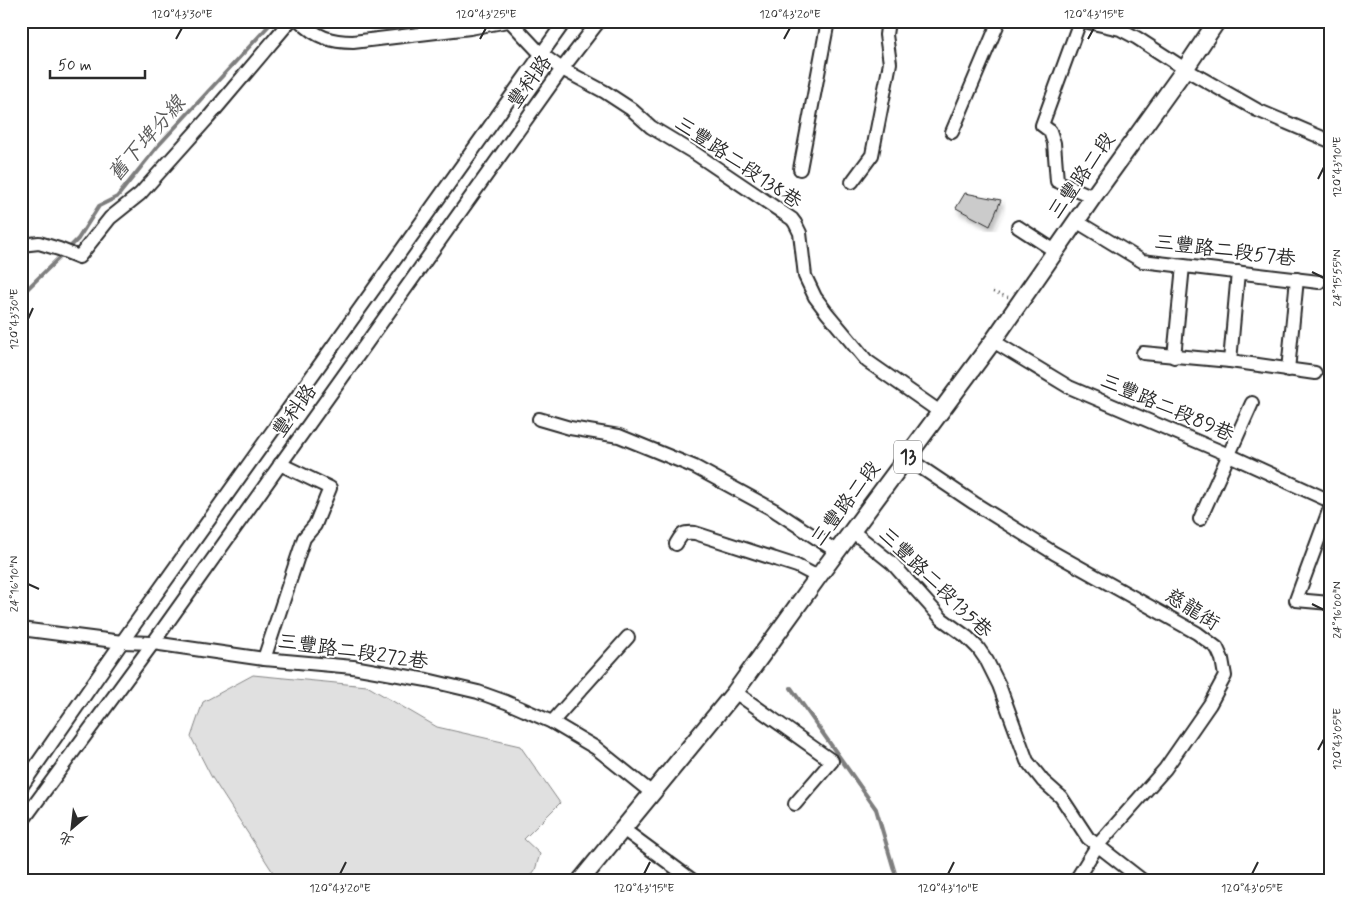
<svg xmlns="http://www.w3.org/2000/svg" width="1351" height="901" viewBox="0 0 1351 901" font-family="Mynerve,'LXGW WenKai TC',sans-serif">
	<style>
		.green { fill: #e0e0e0; stroke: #868686 }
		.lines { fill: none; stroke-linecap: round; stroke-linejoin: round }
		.stream { stroke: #7e7e7e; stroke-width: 4 }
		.building { fill: #cbcbcb; stroke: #2b2b2b; filter: url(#shadow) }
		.minor-casing { stroke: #2b2b2b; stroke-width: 16 }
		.major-casing { stroke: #2b2b2b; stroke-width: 20 }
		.path { stroke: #2b2b2b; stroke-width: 2.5; stroke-dasharray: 1 4; stroke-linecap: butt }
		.minor { stroke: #fff; stroke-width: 12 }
		.major { stroke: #fff; stroke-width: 16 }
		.ticks { fill: none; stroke: #2b2b2b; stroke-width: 2 }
		.labels { text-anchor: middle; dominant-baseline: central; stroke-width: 4; stroke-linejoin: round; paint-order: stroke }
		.shield { fill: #fff; stroke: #6b6b6b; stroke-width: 1 }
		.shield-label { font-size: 19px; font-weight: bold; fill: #2b2b2b }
		.street-label { font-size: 20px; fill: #2b2b2b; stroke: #fff }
		.water-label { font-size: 21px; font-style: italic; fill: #5c5c5c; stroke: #fff }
		.neatline { fill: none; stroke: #2b2b2b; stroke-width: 2 }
		.ticks-label { font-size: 12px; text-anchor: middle; fill: #2b2b2b }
	</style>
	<defs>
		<filter id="shadow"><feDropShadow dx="2.5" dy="4.5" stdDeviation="2.5" flood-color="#0004"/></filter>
	</defs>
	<rect width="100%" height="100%" fill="#fff"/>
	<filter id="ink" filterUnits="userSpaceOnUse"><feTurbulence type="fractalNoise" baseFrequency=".02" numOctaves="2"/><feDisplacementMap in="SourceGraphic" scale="10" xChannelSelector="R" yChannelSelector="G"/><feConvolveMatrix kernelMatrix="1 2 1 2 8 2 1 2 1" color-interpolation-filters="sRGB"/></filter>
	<g filter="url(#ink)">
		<path class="green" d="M 253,675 L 367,686 L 437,727 L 520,746 L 560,803 L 524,839 L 540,854 L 535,870 L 528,880 L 278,880 L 211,776 L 191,737 L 203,702 Z"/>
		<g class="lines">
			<g class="stream">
				<path d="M 68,249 L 78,239 L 99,206 L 117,197 L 157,147 L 273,21"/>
				<path d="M 21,295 L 63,254"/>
				<path d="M 791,688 L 876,809 L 897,880"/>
			</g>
		</g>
		<path class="building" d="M 965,193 L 1001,200 L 990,226 L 956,208 Z"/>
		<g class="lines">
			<defs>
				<g id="minor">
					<path d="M 300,21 C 316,37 331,42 353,42 L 470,28 L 508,21"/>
					<path d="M 510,21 L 541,54 L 562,69 L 605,92 L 631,109 L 651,127 L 696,154 L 792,219 L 795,223 L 800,233 L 805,276 L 815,297 L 827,313 L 867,361 L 940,412"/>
					<path d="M 1080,21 L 1042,125 L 1050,131 L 1054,143 L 1057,181 L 1093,197"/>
					<path d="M 1083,21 L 1120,29 L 1137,38 L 1185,69 L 1257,110 L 1330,141"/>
					<path d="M 952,132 L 999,21"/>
					<path d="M 800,169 L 828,21"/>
					<path d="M 852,182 L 872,155 L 890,63 L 886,35 L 888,21"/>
					<path d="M 1076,221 L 1142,261 L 1319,282"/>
					<path d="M 1018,227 L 1055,251"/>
					<path d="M 21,245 L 39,243 L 59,249 L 79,257 L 110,218 L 140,194 L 208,118 L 290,21"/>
					<path d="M 993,341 L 1069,387 L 1229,455 L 1330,501"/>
					<path d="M 1143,353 L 1230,361 L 1315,373"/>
					<path d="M 1174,357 L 1183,266"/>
					<path d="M 1230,361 L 1238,272"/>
					<path d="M 1288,370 L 1297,279"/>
					<path d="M 539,419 L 570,428 L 619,436 L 695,467 L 774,510 L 836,551"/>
					<path d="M 907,458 L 974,503 L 1054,553 L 1197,633 L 1217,648 L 1222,659 L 1225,676 L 1210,704 L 1165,769 L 1097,846 L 1076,880"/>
					<path d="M 1330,508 L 1296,600 L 1330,603"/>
					<path d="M 1200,519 L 1252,403"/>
					<path d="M 852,531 L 892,563 L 942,619 L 967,637 L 978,648 L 987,661 L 999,685 L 1027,761 L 1043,781 L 1061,797 L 1088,838 L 1142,880"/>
					<path d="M 676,544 C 682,534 682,532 695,533 L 797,566 L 818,577"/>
					<path d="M 21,629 L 122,642 L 153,643 L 264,659 L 353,667 L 427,680 L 478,692 L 506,702 L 552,722 L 596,748 L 652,793"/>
					<path d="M 264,659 L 304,538 L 315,525 L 330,488 L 280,464"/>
					<path d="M 735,692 L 832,761 L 795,804"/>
					<path d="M 552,722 L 628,637"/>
					<path d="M 21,787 L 122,642 L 565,21"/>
					<path d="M 21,823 L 153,643 L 562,69 L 599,21"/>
					<path d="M 623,829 L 692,880"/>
				</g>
				<path id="major" d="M 581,880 L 735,692 L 818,577 L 993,341 L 1093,197 L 1185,69 L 1217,21"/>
			</defs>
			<use href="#minor" class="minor-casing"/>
			<use href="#major" class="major-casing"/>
			<path class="path" d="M 993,292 L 1008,297"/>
			<use href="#minor" class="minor"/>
			<use href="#major" class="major"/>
		</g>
	</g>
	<path class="ticks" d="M 176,39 L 182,28M 480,39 L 486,28M 784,39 L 790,28M 1088,39 L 1094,28M 1318,179 L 1324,167M 1312,272 L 1324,278M 28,319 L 33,308M 28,584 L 39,589M 1312,604 L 1324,610M 1318,750 L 1324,739M 340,874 L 346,862M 644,874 L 650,862M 948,874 L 954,862M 1252,874 L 1258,862"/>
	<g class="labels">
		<rect class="shield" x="894" y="440.5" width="28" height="33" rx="4"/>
		<g class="shield-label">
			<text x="908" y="457">13</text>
		</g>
		<g class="street-label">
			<text transform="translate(530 82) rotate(-54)">豐科路</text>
			<text transform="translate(738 163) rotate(34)">三豐路二段138巷</text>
			<text transform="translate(1082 176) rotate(-55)">三豐路二段</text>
			<text transform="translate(1225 251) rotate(7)">三豐路二段57巷</text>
			<text transform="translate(1167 408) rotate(23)">三豐路二段89巷</text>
			<text transform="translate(295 411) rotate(-54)">豐科路</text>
			<text transform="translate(846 504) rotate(-53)">三豐路二段</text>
			<text transform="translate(935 583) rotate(44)">三豐路二段135巷</text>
			<text transform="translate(1192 610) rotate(32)">慈龍街</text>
			<text transform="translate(353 652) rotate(8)">三豐路二段272巷</text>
		</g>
		<g class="water-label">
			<text transform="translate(147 139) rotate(-49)">舊下埤分線</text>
		</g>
	</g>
	<rect width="1351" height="901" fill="none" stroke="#fff" stroke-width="55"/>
	<g transform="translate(72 828) rotate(208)" stroke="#ffffff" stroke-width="4" paint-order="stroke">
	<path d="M0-4L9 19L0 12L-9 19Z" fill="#2b2b2b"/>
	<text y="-8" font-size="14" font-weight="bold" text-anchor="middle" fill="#2b2b2b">北</text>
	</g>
	<path d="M50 70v8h95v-8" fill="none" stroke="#2b2b2b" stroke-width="2.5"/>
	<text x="58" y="70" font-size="15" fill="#2b2b2b" stroke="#ffffff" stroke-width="4" paint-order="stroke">50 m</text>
	<rect x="28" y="28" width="1296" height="846" class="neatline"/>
	<g class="ticks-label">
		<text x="182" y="18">120°43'30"E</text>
		<text x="486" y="18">120°43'25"E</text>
		<text x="790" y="18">120°43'20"E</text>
		<text x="1094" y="18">120°43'15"E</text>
		<text transform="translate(1337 167) rotate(-90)" y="4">120°43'10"E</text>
		<text transform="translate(1337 278) rotate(-90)" y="4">24°15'55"N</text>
		<text transform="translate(14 319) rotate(-90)" y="4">120°43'30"E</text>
		<text transform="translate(14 584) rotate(-90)" y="4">24°16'10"N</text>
		<text transform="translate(1337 610) rotate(-90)" y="4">24°16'00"N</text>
		<text transform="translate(1337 739) rotate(-90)" y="4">120°43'05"E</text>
		<text x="340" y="892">120°43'20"E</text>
		<text x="644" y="892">120°43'15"E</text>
		<text x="948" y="892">120°43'10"E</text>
		<text x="1252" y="892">120°43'05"E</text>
	</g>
</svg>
